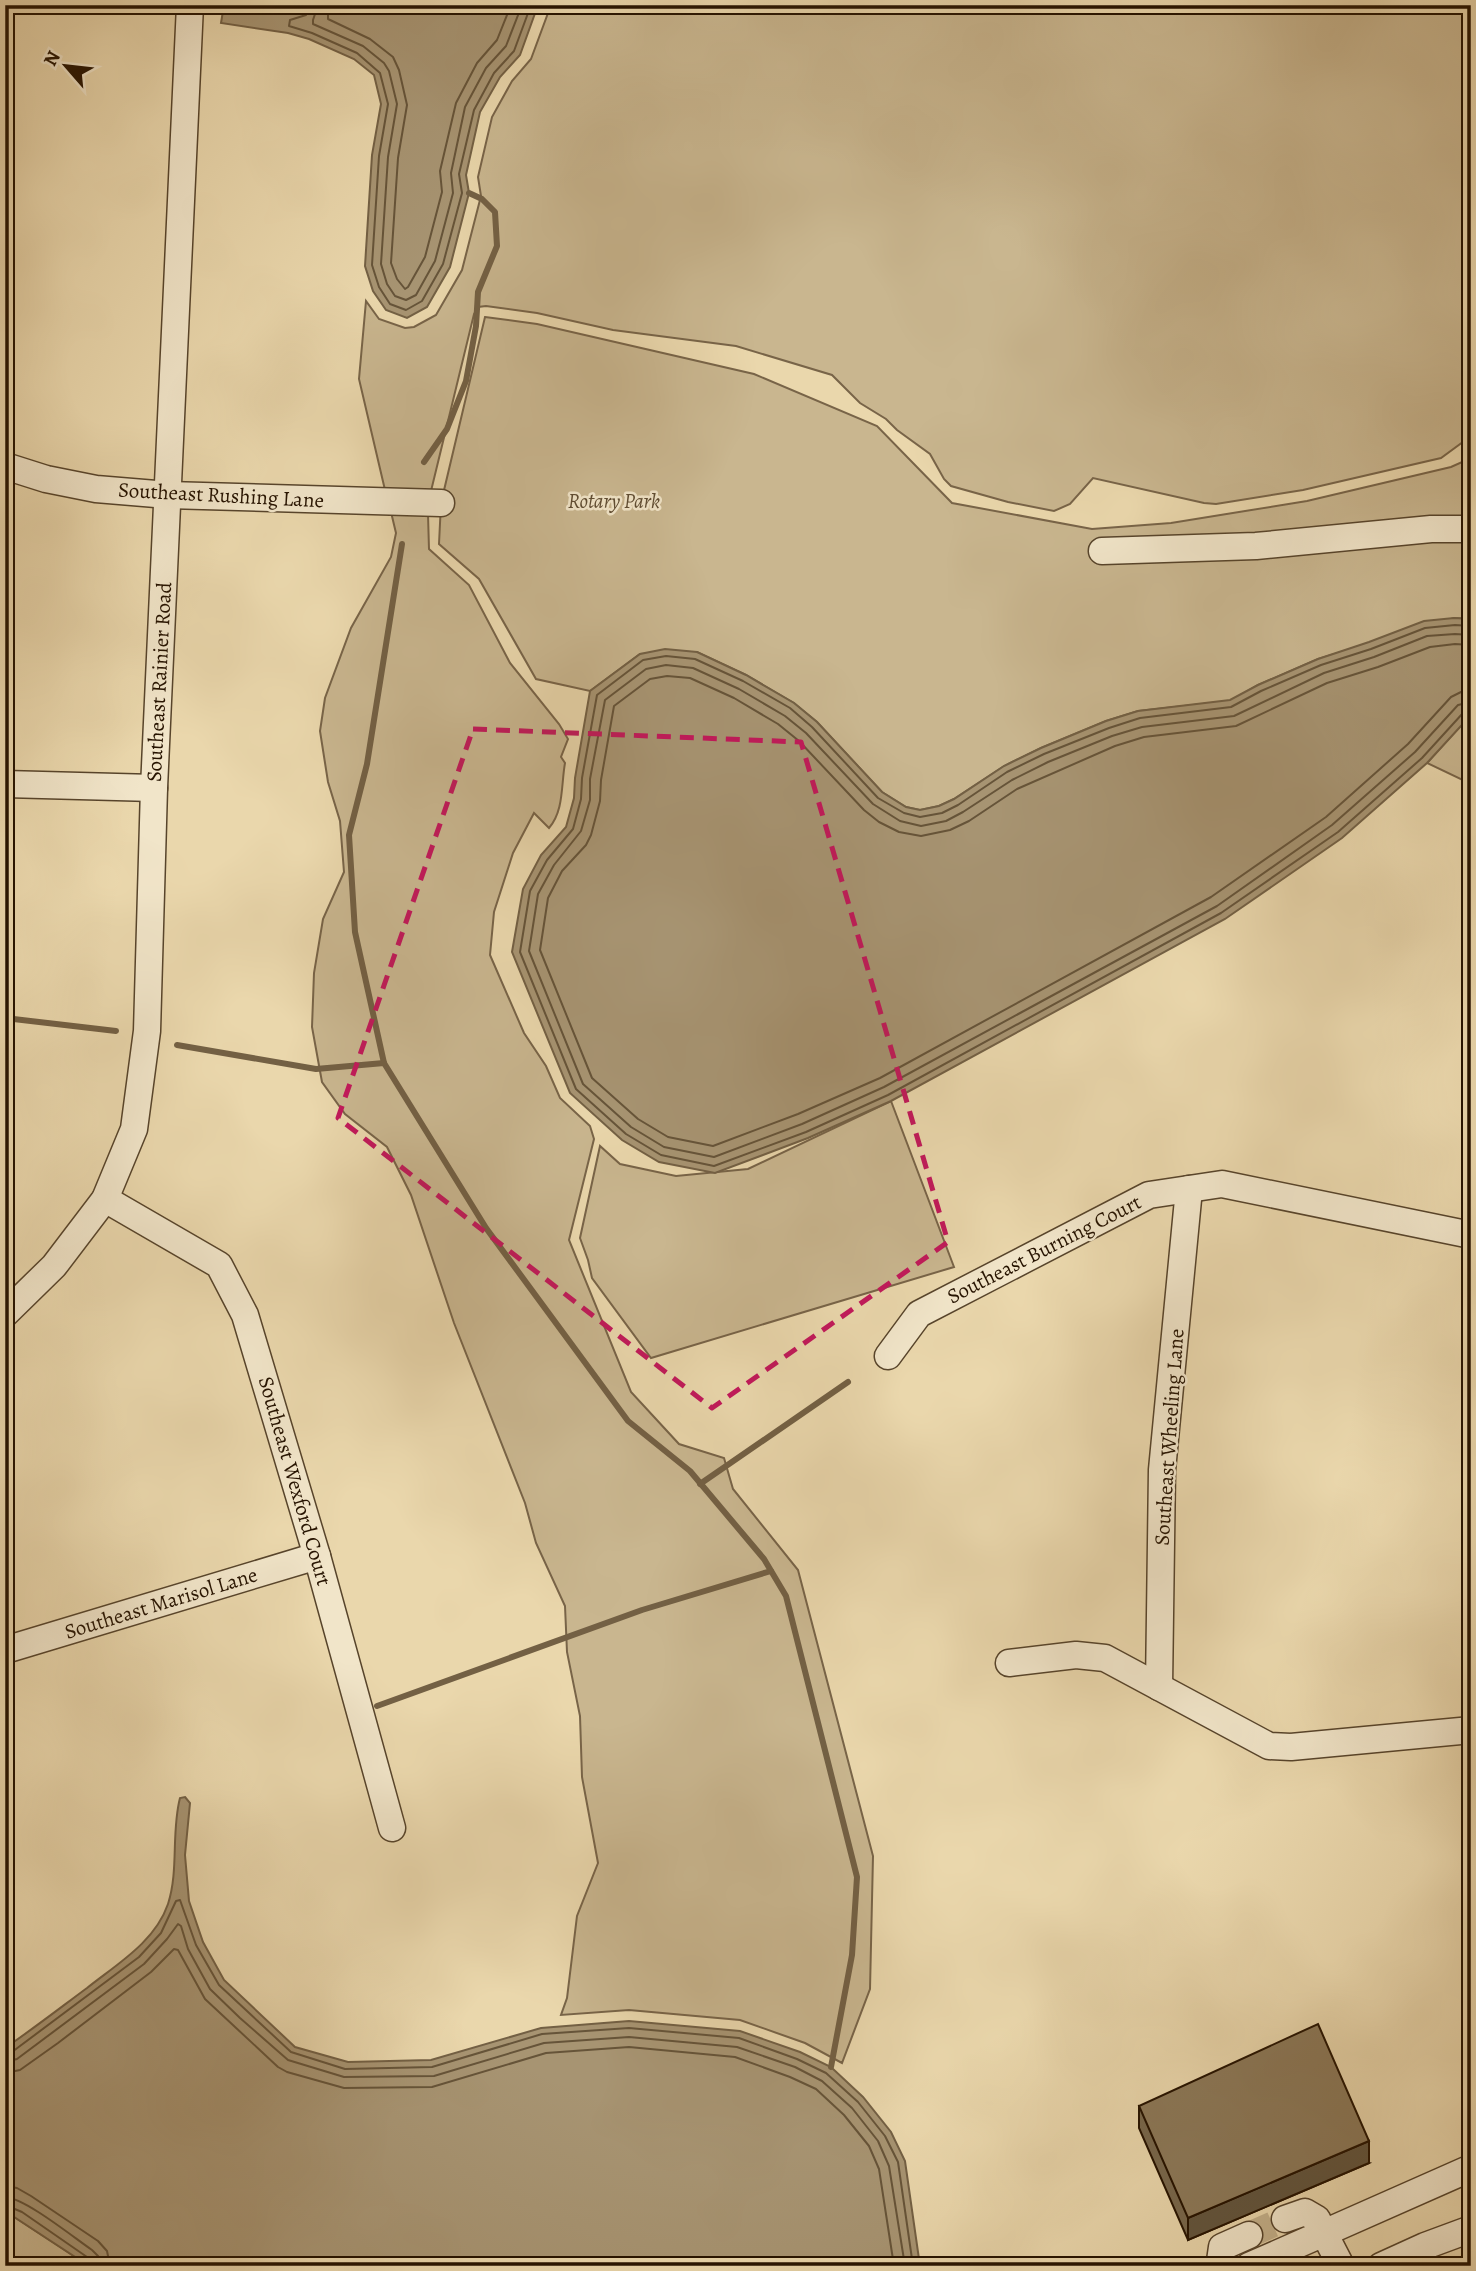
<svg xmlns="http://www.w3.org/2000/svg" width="1476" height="2271" viewBox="0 0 1476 2271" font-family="Alegreya,serif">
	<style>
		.green { fill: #c9b68f; stroke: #786448; stroke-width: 2 }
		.water { fill: #a79472; stroke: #736044; stroke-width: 2 }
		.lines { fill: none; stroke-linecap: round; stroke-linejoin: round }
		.shore { stroke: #665439; stroke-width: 2 }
		.stream { stroke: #736044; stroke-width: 6 }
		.minor-tunnel { stroke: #c3b08a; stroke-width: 26; stroke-dasharray: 26 13; stroke-linecap: butt }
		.minor-casing { stroke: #57442b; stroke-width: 29 }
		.minor { stroke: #f1e5c9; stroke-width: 26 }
		.wall { fill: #78684d; stroke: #261300; stroke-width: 2 }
		.shaded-wall { fill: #62553e; stroke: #261300; stroke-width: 2 }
		.building { fill: #8c7959; stroke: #261300; stroke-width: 2 }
		.marked { fill: none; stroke: #c2185b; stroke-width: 5; stroke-dasharray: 14 9; stroke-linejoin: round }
		.labels { text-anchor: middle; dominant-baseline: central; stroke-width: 5; stroke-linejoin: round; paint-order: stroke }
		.street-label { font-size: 21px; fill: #261300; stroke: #f1e5c9 }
		.park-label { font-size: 21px; font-style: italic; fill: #5f4c32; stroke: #f1e5c9 }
	</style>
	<rect width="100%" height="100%" fill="#ead7ac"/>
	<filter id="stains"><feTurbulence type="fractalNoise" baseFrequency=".00286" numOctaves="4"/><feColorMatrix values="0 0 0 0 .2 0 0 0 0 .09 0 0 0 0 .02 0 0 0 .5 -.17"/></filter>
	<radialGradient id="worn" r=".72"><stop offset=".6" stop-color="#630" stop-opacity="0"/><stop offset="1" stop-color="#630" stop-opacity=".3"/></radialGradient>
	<g class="green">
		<path d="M 551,5 L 1471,5 L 1471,436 L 1441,458 L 1303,490 L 1216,504 L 1204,503 L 1093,478 L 1070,504 L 1054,511 L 1008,502 L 951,486 L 944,479 L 930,454 L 897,430 L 886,419 L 860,403 L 832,375 L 736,346 L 613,330 L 537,313 L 486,306 L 478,307 L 474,314 L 431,491 L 385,490 L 359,379 L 366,301 L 379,319 L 405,328 L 414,327 L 436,315 L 462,270 L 481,196 L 478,177 L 492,117 L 512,81 L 531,59 Z"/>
		<path d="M 485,317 L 537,324 L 754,374 L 877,426 L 952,503 L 1092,529 L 1171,523 L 1307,501 L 1451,467 L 1471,458 L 1471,619 L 1454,618 L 1318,659 L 1258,685 L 1230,701 L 1138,711 L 1106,721 L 1041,748 L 1004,766 L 954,799 L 939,806 L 920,810 L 906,807 L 882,792 L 817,722 L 794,703 L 746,675 L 697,652 L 640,654 L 590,691 L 536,679 L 479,579 L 439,544 L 441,503 Z"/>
		<path d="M 391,512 L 428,514 L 429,549 L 469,585 L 510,663 L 559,724 L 568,739 L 561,757 L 565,763 C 561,785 564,811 549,828 L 534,813 L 513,853 L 494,912 L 490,955 L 524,1033 L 546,1066 L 560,1098 L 590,1126 L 594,1139 L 569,1240 L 631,1392 L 679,1444 L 724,1458 L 733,1489 L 798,1570 L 873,1856 L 870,1989 L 842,2063 L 805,2043 L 740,2020 L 629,2010 L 561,2015 L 567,1998 L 577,1916 L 598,1863 L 582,1777 L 580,1716 L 567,1652 L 565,1606 L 536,1543 L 525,1503 L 454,1323 L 411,1195 L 387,1147 L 345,1114 L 322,1082 L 312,1027 L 314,973 L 323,919 L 344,872 L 340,821 L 328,782 L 320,731 L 325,698 L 351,628 L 391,557 L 396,533 Z"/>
		<path d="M 1470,715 L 1471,715 L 1471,784 L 1427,763 Z"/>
		<path d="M 891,1101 L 954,1267 L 651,1358 L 592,1278 L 588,1260 L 580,1238 L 600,1146 L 620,1164 L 676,1176 L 748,1169 Z"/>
		<path d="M 5,2211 L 89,2266 L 5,2266 Z"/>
	</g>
	<g class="water">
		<path d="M 303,5 L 538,5 L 520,55 L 500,77 L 480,112 L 466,175 L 469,193 L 450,267 L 427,307 L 407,318 L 386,310 L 373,291 L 365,266 L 372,155 L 381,104 L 374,75 L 354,59 L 309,39 L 288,33 L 221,23 L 223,11 L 287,13 L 300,10 Z"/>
		<path d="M 1454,618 L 1471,619 L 1471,715 L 1427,763 L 1342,838 L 1225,919 L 891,1101 L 808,1138 L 715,1173 L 659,1162 L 622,1140 L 570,1093 L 512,952 L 523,889 L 541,855 L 566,827 L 574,798 L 575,778 L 590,691 L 640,654 L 665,649 L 697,652 L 746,675 L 794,703 L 817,722 L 882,792 L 906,807 L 920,810 L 939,806 L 954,799 L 1004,766 L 1041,748 L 1106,721 L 1138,711 L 1230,700 L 1258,685 L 1318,659 L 1369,642 L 1424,621 Z"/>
		<path d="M 185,1797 L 190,1803 L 185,1855 L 189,1901 L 203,1942 L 224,1980 L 295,2047 L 348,2062 L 431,2060 L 541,2028 L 629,2021 L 740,2031 L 800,2052 L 831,2067 L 863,2097 L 891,2132 L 905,2161 L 920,2266 L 89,2266 L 5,2211 L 5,2048 C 33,2029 60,2008 87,1988 C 117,1964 155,1942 168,1904 C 179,1870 171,1832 180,1798 Z"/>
	</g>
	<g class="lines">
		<g class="shore">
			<path d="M 309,5 L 306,15 L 290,20 L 289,26 L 312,33 L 357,53 L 380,73 L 388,104 L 379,156 L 372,265 L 379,287 L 390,304 L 406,310 L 422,301 L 443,264 L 462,193 L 459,174 L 474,110 L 494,73 L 514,51 L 531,5"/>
			<path d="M 318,5 L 313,20 L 313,24 L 363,46 L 384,63 L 389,71 L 397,104 L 388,157 L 381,264 L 387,284 L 395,296 L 406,300 L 416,295 L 435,261 L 453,193 L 451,173 L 465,107 L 486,68 L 506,46 L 522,5"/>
			<path d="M 328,5 L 328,19 L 370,39 L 393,57 L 399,70 L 407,105 L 398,158 L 391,263 L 397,279 L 405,289 L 408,287 L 425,257 L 442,192 L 440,171 L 456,103 L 477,63 L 497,40 L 511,5"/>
			<path d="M 1471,626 L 1455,625 L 1425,628 L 1371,649 L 1321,665 L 1261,691 L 1231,707 L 1140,718 L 1109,728 L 1044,754 L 1007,772 L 958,805 L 942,813 L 920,817 L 904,813 L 878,798 L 812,727 L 790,708 L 743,681 L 695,659 L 666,656 L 643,660 L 597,695 L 582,778 L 581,799 L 573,829 L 547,860 L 530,891 L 520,952 L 576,1089 L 626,1134 L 661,1155 L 714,1166 L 806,1132 L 888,1095 L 1221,913 L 1338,832 L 1422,758 L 1463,713 L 1471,710"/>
			<path d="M 1471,635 L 1455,634 L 1427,636 L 1374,657 L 1324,673 L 1234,716 L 1142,727 L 1112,736 L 1048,762 L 1012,780 L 963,812 L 946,821 L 921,826 L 900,821 L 873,804 L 806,733 L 785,716 L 739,689 L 693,668 L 666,665 L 646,669 L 605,700 L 590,779 L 590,800 L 581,831 L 554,865 L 538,894 L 529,951 L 583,1084 L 631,1127 L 664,1147 L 714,1157 L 802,1124 L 884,1087 L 1217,906 L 1332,825 L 1415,752 L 1458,705 L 1471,702"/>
			<path d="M 1471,645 L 1455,644 L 1430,647 L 1378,667 L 1327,683 L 1236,726 L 1144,737 L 1115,746 L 1017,789 L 969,821 L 950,830 L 921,836 L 899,832 L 879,822 L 864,810 L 799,741 L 778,724 L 734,698 L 690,678 L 667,676 L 650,679 L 614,706 L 601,780 L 600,801 L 591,835 L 586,845 L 562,871 L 548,898 L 540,950 L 592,1078 L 638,1119 L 668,1137 L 713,1146 L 798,1114 L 880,1078 L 1211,897 L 1326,817 L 1408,744 L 1451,697 L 1461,692 L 1471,691"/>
			<path d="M 5,2054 L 12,2052 L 139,1957 L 161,1933 L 176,1901 L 180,1900 L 196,1945 L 219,1985 L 291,2052 L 345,2069 L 432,2067 L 542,2034 L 629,2028 L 739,2038 L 797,2059 L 826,2073 L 858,2102 L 885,2136 L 898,2162 L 913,2266"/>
			<path d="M 5,2062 L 17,2059 L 144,1964 L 167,1939 L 178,1924 L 181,1926 L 188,1949 L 210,1989 L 240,2018 L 288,2060 L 344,2077 L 434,2076 L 544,2043 L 629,2037 L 737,2047 L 795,2067 L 822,2081 L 852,2108 L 878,2141 L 889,2166 L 905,2266"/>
			<path d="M 5,2073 L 20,2070 L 58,2043 L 151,1972 L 174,1949 L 178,1950 L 205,1999 L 278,2067 L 287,2072 L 344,2088 L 432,2087 L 546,2053 L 629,2047 L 735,2057 L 790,2077 L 816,2089 L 844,2115 L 869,2146 L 879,2169 L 894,2266"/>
			<path d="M 5,2186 L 17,2188 L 31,2196 L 98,2241 L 107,2251 L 110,2266"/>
			<path d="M 5,2197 C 25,2198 73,2237 92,2250 L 98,2256 L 100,2266"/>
			<path d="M 5,2205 L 22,2212 L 87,2257 L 91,2266"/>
		</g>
		<g class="stream">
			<path d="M 424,462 L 447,429 L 466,381 L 476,326 L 478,292 L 497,246 L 495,212 L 482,199 L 469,193"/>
			<path d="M 402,544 L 367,764 L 349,835 L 355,932 L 384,1063 L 486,1228 L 628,1421 L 690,1471 L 764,1559 L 786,1596 L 857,1877 L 852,1955 L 831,2067"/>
			<path d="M 5,1018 L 116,1031"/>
			<path d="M 177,1045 L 316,1069 L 384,1063"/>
			<path d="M 700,1484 L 848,1382"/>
			<path d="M 377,1706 L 642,1610 L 771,1571"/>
		</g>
		<path class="minor-tunnel" d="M 1249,2235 L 1285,2219"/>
		<defs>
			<g id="minor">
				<path d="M 5,466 L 46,479 L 96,489 L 168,495 L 441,503"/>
				<path d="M 1102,551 L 1256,546 L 1431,529 L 1471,529"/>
				<path d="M 5,784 L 154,788"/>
				<path d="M 105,1199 L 219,1265 L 245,1315 L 317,1556 L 392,1828"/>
				<path d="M 5,1314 L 54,1266 L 105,1199 L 134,1129 L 147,1031 L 154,788 L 190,5"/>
				<path d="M 888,1356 L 919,1314 L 1149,1195 L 1222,1184 L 1471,1235"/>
				<path d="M 5,1650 L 317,1556"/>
				<path d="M 1009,1663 L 1076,1655 L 1105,1658 L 1269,1746 L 1291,1747 L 1471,1730"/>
				<path d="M 1159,1687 L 1162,1470 L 1189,1189"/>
				<path d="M 1222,2266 L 1220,2261 L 1222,2247 L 1249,2235"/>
				<path d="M 1249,2266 L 1324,2233 L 1317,2219 L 1305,2212 L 1285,2219"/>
				<path d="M 1341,2266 L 1324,2233 L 1471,2168"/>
				<path d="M 1381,2266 L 1425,2246 L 1471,2229"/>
			</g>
		</defs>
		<use href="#minor" class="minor-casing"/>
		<use href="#minor" class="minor"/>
	</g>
	<path class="wall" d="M 1139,2106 L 1369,2163 L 1188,2240 L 1139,2128 Z"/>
	<path class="shaded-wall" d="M 1369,2141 L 1369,2163 L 1188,2240 L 1188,2218 Z"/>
	<path class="building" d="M 1318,2024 L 1369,2141 L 1188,2218 L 1139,2106 Z"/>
	<path class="marked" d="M 473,729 L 801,742 L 948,1242 L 712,1408 L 338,1118 Z"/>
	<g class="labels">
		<g class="street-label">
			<text transform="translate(221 495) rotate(3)">Southeast Rushing Lane</text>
			<text transform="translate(159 682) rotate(-87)">Southeast Rainier Road</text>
			<text transform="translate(1044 1249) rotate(-27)">Southeast Burning Court</text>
			<text transform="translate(1169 1437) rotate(-86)">Southeast Wheeling Lane</text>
			<text transform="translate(295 1481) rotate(74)">Southeast Wexford Court</text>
			<text transform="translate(161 1603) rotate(-17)">Southeast Marisol Lane</text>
		</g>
		<g class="park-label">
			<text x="614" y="501">Rotary Park</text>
		</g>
	</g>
	<rect width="1476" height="2271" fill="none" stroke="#ead7ac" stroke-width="28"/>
	<rect x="7" y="7" width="1462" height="2257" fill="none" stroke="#261300" stroke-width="3.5"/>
	<rect x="14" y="14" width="1448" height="2243" fill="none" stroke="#261300" stroke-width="2"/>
	<g transform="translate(66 66) rotate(298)" stroke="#f1e5c9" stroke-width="5" paint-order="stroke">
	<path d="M0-5L12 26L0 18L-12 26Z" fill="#261300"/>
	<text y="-10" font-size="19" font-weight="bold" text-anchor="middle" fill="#261300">N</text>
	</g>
	<rect width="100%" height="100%" filter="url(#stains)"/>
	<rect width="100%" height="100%" fill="url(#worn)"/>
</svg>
